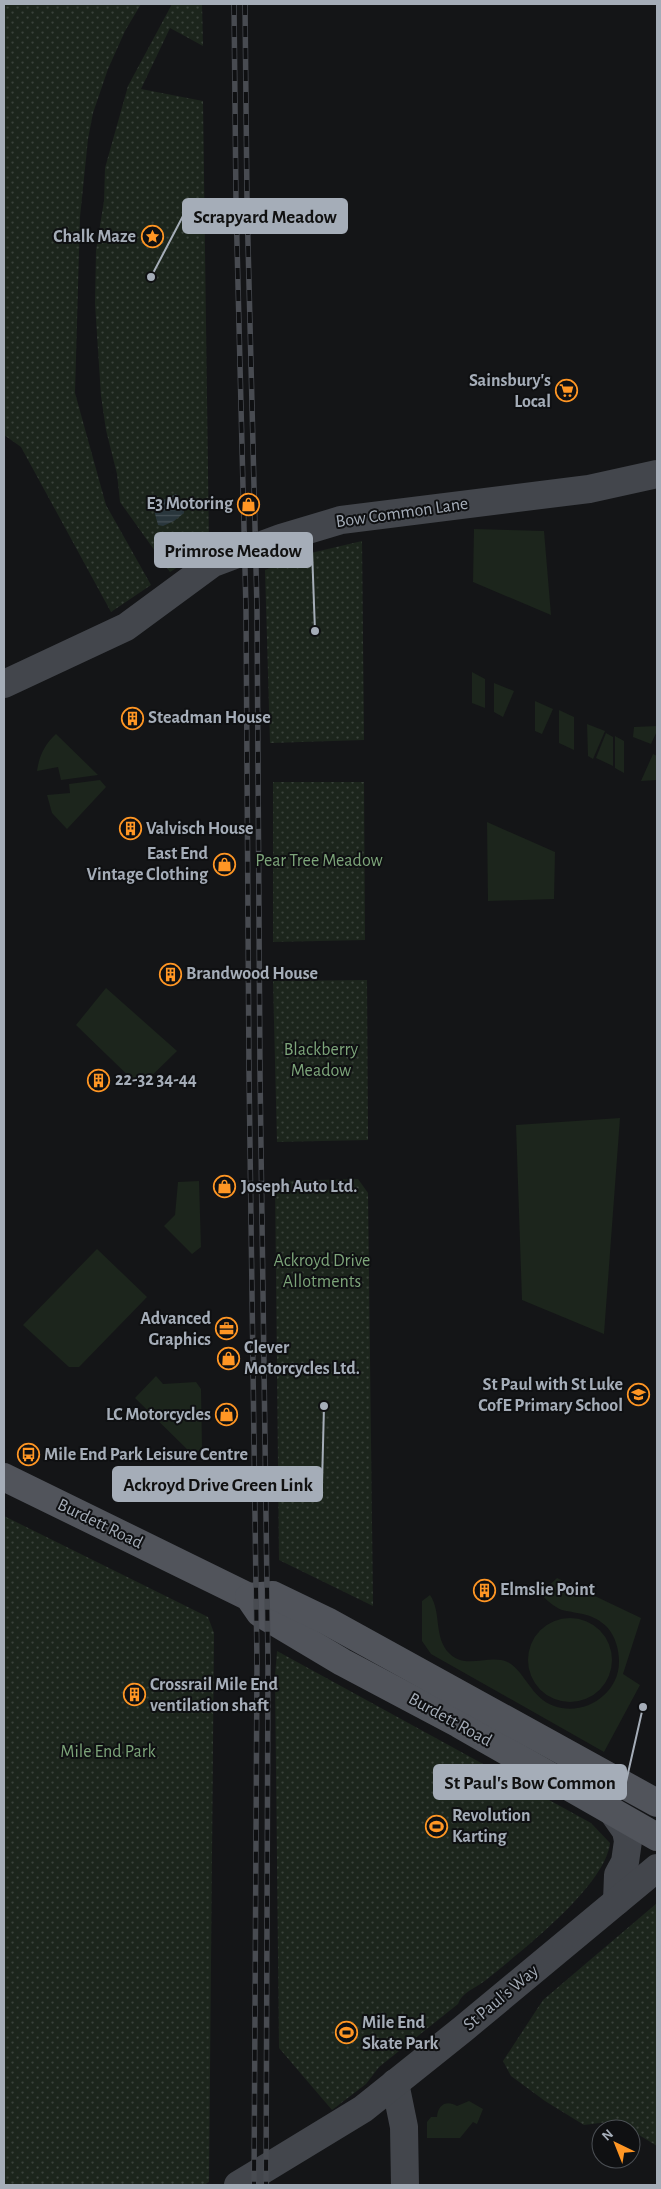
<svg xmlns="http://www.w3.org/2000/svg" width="661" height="2189" viewBox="0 0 661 2189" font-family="'Alegreya Sans',sans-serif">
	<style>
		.green { fill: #1c251c }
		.park { fill: url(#park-dots) }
		.water { fill: url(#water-rules) }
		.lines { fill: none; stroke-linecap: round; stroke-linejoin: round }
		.secondary { stroke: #43464c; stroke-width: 28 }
		.primary { stroke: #51545b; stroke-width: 28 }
		.rail-casing { stroke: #484b51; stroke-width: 5.5 }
		.rail { stroke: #0f1012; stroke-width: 4; stroke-dasharray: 11; stroke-linecap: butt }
		.labels { text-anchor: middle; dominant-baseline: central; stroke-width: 4; stroke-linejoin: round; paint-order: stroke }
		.poi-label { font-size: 18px; font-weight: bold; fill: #a5adb8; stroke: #0f1012; text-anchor: start }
		.street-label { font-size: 18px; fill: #a5adb8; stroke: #0f1012 }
		.park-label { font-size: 18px; fill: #7da57a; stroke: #0f1012 }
		.leader { fill: none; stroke: #a5adb8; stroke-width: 2 }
		.callout-dot { fill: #a5adb8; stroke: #0f1012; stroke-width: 2 }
		.callout { fill: #a5adb8; stroke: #a5adb8; stroke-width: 2 }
		.callout-label { font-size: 19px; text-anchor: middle; font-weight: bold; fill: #111 }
	</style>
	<defs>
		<pattern id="park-dots" width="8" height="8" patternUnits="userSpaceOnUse" patternTransform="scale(1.25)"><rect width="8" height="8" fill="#1c251c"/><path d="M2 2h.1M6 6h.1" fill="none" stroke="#3a423b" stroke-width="1.8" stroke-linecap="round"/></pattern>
		<pattern id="water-rules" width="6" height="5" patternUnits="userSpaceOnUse" patternTransform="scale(1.25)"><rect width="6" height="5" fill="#29363c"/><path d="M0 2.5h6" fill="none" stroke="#455056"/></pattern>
	</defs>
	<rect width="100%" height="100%" fill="#141517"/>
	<g class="green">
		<path d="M 474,529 L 544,531 L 551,615 L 473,582 Z"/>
		<path d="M 472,672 L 485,679 L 485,708 L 472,703 Z"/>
		<path d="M 494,683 L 514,691 L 503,717 L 494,712 Z"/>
		<path d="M 535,701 L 553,709 L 542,734 L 535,731 Z"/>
		<path d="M 559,710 L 574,717 L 574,750 L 559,743 Z"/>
		<path d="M 587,724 L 605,731 L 593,759 L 588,756 Z"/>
		<path d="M 657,726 L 657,731 L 651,744 L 633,737 L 634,727 Z"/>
		<path d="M 606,733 L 613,737 L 613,766 L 596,758 Z"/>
		<path d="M 56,734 L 98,775 L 61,780 L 58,767 L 37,771 C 39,756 45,744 56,734 Z"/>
		<path d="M 615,736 L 624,741 L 624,773 L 615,768 Z"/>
		<path d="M 653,754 L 657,756 L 657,780 L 641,781 Z"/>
		<path d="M 100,780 L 106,787 L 67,829 L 52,813 L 47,795 L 70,793 L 69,784 Z"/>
		<path d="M 487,822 L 555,852 L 554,899 L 488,901 Z"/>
		<path d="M 106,988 L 177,1051 L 140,1087 L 76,1025 Z"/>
		<path d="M 620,1118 L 604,1334 L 522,1300 L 516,1125 Z"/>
		<path d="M 199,1181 L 201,1247 L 192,1254 L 164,1226 L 175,1215 L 178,1182 Z"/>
		<path d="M 97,1249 L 147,1297 L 79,1367 L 69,1367 L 23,1325 Z"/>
		<path d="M 156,1376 L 163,1384 L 196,1382 L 201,1389 L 202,1447 L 194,1456 L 135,1398 Z"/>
		<path d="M 557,1578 L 641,1618 L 623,1674 L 640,1685 L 604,1752 L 431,1654 L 422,1641 L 422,1601 L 430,1595 C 442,1612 433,1638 450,1654 C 464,1668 484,1657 501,1660 C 523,1663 528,1697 554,1706 C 584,1717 619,1694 619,1662 C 619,1649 615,1636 607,1627 C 593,1613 579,1614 562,1610 C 554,1607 547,1600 540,1594 Z"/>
		<circle cx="570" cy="1660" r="42"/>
		<path d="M 469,2101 L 483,2109 L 477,2124 L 473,2122 L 460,2138 L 427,2138 L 427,2122 L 431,2117 L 437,2117 C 438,2104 447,2100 457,2106 Z"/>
	</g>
	<g class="park">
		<path d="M 4,4 L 141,4 L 125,31 L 108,69 L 93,113 L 88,139 L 80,217 L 75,393 L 106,505 L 151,585 L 111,612 L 21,447 L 4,435 Z"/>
		<path d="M 172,4 L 202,4 L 203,46 L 170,28 L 141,89 L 203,101 L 209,545 L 208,548 L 170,572 L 120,502 L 117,474 L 106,430 L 101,396 L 95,304 L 96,250 L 104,201 L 105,168 L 128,86 Z"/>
		<path d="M 362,541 L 364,740 L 270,743 L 265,570 L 315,552 Z"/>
		<path d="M 273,782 L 364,782 L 365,940 L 273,942 Z"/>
		<path d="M 367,980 L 368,1140 L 277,1142 L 273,981 Z"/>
		<path d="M 358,1179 L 368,1193 L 373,1606 L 279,1560 L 275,1181 Z"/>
		<path d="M 4,1516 L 208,1617 L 214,1633 L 209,2182 L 204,2185 L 4,2185 Z"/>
		<path d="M 277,1651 L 591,1823 L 610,1843 C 605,1887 520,1952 486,1980 C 476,1988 462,1992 458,2004 L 379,2067 L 366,2084 L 332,2110 L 279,2048 L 275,1676 Z"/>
		<path d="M 657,1903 L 657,2146 L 616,2121 L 584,2125 L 545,2101 L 511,2076 L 503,2061 L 543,2000 Z"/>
	</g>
	<path class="water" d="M 176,494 L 183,503 L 184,513 L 174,521 L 163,526 L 158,525 L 154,510 L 163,500 Z"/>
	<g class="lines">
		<g class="secondary">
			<path d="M 4,684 L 126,627 L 213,563 L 281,538 L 341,520 L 589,489 L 657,474"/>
			<path d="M 612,1811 L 626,1831 L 628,1841 L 625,1862 L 618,1875 L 617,1901"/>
			<path d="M 395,2083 L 404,2127 L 405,2185"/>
			<path d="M 238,2185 L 363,2109 L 463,2029 L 657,1868"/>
		</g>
		<g class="primary">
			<path d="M 4,1477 L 249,1597 L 260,1613 L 342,1662 L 459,1724 L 657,1837"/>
			<path d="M 249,1597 L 273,1595 L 327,1621 L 657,1803"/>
		</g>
		<defs>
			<g id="rail">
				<path d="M 234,4 L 236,203 L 246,609 L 249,1072 L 257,1663 L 254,2185"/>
				<path d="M 245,4 L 247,202 L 257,608 L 260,1072 L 268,1663 L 266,2185"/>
			</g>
		</defs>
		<use href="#rail" class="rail-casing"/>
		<use href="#rail" class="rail"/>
	</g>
	<defs>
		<symbol id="sight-ring" viewBox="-11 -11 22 22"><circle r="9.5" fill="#0f1012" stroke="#ff9624" stroke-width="1.5"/><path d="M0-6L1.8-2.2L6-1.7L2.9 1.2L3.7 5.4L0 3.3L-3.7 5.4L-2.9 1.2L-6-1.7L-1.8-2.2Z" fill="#ff9624"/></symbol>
		<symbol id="supermarket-ring" viewBox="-11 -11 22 22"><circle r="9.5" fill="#0f1012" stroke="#ff9624" stroke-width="1.5"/><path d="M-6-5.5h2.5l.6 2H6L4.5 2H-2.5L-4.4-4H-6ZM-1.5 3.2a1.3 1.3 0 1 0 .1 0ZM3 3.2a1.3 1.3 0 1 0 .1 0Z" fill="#ff9624"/></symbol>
		<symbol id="shop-ring" viewBox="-11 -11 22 22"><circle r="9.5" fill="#0f1012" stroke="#ff9624" stroke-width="1.5"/><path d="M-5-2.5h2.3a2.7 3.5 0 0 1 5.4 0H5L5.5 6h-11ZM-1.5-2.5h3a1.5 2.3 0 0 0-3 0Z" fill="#ff9624"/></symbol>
		<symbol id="building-ring" viewBox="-11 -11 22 22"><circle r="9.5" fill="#0f1012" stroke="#ff9624" stroke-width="1.5"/><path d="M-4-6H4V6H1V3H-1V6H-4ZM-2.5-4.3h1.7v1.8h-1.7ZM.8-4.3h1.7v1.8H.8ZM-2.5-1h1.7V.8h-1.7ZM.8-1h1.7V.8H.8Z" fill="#ff9624"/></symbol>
		<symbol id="office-ring" viewBox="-11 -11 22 22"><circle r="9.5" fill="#0f1012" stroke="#ff9624" stroke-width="1.5"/><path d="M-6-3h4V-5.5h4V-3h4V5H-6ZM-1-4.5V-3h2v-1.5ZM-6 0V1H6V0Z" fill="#ff9624"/></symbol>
		<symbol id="school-ring" viewBox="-11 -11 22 22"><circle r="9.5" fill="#0f1012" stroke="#ff9624" stroke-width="1.5"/><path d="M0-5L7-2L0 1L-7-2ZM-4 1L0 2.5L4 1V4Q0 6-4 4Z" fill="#ff9624"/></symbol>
		<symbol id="bus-ring" viewBox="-11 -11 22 22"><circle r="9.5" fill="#0f1012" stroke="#ff9624" stroke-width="1.5"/><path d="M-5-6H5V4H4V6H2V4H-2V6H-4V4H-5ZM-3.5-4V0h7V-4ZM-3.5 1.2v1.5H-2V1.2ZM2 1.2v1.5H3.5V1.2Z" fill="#ff9624"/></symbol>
		<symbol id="stadium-ring" viewBox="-11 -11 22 22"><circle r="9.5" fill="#0f1012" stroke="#ff9624" stroke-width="1.5"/><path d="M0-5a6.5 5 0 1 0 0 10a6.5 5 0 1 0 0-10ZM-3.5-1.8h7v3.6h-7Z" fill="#ff9624"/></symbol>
	</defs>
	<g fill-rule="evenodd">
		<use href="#sight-ring" x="140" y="224" width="25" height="25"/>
		<use href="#supermarket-ring" x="554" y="378" width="25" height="25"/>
		<use href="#shop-ring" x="236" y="492" width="25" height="25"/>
		<use href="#building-ring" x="120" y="706" width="25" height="25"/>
		<use href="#building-ring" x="118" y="816" width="25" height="25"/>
		<use href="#shop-ring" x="212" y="852" width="25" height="25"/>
		<use href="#building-ring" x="158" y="962" width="25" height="25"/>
		<use href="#building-ring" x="86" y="1068" width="25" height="25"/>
		<use href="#shop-ring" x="212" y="1174" width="25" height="25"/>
		<use href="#office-ring" x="214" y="1316" width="25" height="25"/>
		<use href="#shop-ring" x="216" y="1346" width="25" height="25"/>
		<use href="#school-ring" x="626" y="1382" width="25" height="25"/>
		<use href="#shop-ring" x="214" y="1402" width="25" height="25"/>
		<use href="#bus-ring" x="16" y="1442" width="25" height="25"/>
		<use href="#building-ring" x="472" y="1578" width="25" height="25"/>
		<use href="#building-ring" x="122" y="1682" width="25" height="25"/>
		<use href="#stadium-ring" x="424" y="1814" width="25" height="25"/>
		<use href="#stadium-ring" x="334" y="2020" width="25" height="25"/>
	</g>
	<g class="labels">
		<g class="poi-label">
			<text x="136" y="237" text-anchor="end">Chalk Maze</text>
			<text x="551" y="381" text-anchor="end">Sainsbury's<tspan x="551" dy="21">Local</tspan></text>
			<text x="233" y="504" text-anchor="end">E3 Motoring</text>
			<text x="148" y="718">Steadman House</text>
			<text x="146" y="829">Valvisch House</text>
			<text x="208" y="854" text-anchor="end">East End<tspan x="208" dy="21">Vintage Clothing</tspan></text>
			<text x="186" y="974">Brandwood House</text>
			<text x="115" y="1080">22-32 34-44</text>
			<text x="241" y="1187">Joseph Auto Ltd.</text>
			<text x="211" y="1319" text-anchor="end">Advanced<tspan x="211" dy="21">Graphics</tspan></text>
			<text x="244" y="1348">Clever<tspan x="244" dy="21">Motorcycles Ltd.</tspan></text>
			<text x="623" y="1385" text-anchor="end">St Paul with St Luke<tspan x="623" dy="21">CofE Primary School</tspan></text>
			<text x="211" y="1415" text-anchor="end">LC Motorcycles</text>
			<text x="44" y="1455">Mile End Park Leisure Centre</text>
			<text x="500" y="1590">Elmslie Point</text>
			<text x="150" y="1685">Crossrail Mile End<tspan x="150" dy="21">ventilation shaft</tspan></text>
			<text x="452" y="1816">Revolution<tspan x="452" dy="21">Karting</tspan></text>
			<text x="362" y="2023">Mile End<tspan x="362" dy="21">Skate Park</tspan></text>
		</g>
		<g class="street-label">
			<text transform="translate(402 513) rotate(-8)">Bow Common Lane</text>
			<text transform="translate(100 1524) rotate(26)">Burdett Road</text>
			<text transform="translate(450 1720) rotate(29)">Burdett Road</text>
			<text transform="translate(501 1998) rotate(-40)">St Paul's Way</text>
		</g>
		<g class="park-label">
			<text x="319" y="861">Pear Tree Meadow</text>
			<text x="321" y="1050">Blackberry<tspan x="321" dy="21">Meadow</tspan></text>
			<text x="322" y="1261">Ackroyd Drive<tspan x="322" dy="21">Allotments</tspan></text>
			<text x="108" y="1752">Mile End Park</text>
		</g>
	</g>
	<path class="leader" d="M151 277L183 216M315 631L312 550M324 1406L322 1484M643 1707L626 1782"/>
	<g class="callout-dot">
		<circle cx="151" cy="277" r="5"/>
		<circle cx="315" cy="631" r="5"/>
		<circle cx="324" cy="1406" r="5"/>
		<circle cx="643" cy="1707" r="5"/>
	</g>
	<g class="callout">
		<rect x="183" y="199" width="164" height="34" rx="5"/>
		<rect x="155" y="533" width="157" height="34" rx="5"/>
		<rect x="113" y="1467" width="209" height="34" rx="5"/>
		<rect x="434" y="1765" width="192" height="34" rx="5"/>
	</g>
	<g class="callout-label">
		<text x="265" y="223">Scrapyard Meadow</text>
		<text x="233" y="557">Primrose Meadow</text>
		<text x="218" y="1491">Ackroyd Drive Green Link</text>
		<text x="530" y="1789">St Paul's Bow Common</text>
	</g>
	<rect width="661" height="2189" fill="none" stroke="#a5adb8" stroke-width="10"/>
	<g transform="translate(616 2144) rotate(317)"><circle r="24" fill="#0f1012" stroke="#4b4f54"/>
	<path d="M0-4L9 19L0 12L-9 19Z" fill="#ff9624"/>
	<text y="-8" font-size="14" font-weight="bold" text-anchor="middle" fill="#a5adb8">N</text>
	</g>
</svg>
